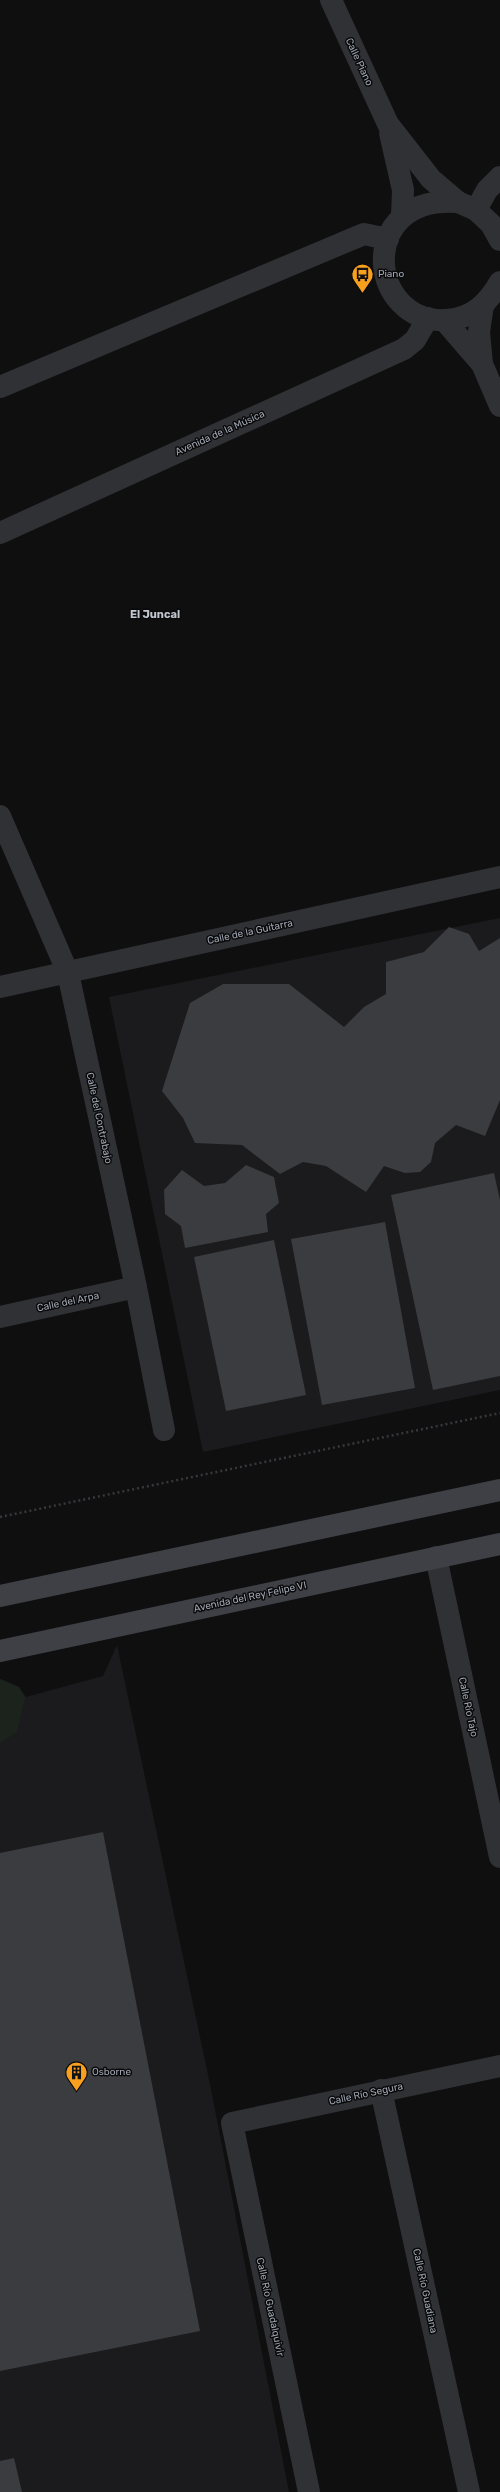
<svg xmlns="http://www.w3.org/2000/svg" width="500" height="2492" viewBox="0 0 500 2492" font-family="Rubik,sans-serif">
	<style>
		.built { fill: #1b1b1d }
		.green { fill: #1b231c }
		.building { fill: #3b3c40 }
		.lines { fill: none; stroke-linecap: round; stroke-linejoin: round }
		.path { stroke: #36383c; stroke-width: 2.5; stroke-dasharray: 2 3; stroke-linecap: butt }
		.street { stroke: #303135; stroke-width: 22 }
		.secondary { stroke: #3e4045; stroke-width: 22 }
		.labels { text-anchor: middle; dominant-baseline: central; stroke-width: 3; stroke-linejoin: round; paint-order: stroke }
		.street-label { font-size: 10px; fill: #9fa6b2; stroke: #0a0a0b }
		.poi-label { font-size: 10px; fill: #9fa6b2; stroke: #0a0a0b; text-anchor: start }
		.neighbourhood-label { font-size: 11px; font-weight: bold; fill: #c0c5ce; stroke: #0a0a0b }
	</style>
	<rect width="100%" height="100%" fill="#0f0f10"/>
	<g class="built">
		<path d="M 500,918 L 500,1390 L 203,1452 L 109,997 Z"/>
		<path d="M 117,1645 L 211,2089 L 289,2492 L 0,2492 L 0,1679 L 19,1687 L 26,1697 L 103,1676 Z"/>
	</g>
	<path class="green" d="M 0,1679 L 19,1687 L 25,1697 L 17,1732 L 0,1743 Z"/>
	<g class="building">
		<path d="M 449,927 L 469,934 L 479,951 L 500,938 L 500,1100 L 485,1136 L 456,1125 L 435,1143 L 431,1162 L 420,1172 L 405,1173 L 384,1166 L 366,1192 L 326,1166 L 303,1162 L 280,1174 L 242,1145 L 195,1143 L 183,1118 L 162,1091 L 190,1003 L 223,984 L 289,984 L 344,1027 L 364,1007 L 386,994 L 386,962 L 424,952 Z"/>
		<path d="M 246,1165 L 274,1177 L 279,1203 L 266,1214 L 268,1232 L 185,1248 L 181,1226 L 165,1214 L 164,1190 L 182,1170 L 204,1186 L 225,1183 Z"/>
		<path d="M 494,1173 L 500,1200 L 500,1376 L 433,1390 L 391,1195 Z"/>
		<path d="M 385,1222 L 415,1388 L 322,1405 L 291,1239 Z"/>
		<path d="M 274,1240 L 306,1395 L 226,1411 L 194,1257 Z"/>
		<path d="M 103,1832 L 200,2331 L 0,2371 L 0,1853 Z"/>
		<path d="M 14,2458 L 22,2492 L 0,2492 L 0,2461 Z"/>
	</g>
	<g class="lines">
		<path class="path" d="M 0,1517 L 500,1413"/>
		<g class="street">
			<path d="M 331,0 L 388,124 L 431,179 L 458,202 L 476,210 L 491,224 L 500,240"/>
			<path d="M 390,133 L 403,190 L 402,217"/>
			<path d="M 458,202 C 355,194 367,325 447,320 C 473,318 488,303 500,282"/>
			<path d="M 476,210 L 487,190 L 500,177"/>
			<path d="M 444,320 L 482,364 L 500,406"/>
			<path d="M 482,364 L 479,332 L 483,305"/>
			<path d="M 0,387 L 364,234 L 388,239"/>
			<path d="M 0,533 L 404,349 L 415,340 L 428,318"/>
			<path d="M 0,816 L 68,973 L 136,1287 L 164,1430"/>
			<path d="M 0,987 L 500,877"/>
			<path d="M 0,1317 L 136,1287"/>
			<path d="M 436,1557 L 500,1857"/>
			<path d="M 381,2090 L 469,2492"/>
			<path d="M 309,2492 L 232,2123 L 500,2066"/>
		</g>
		<g class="secondary">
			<path d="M 0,1596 L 500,1490"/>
			<path d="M 0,1651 L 500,1544"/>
		</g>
	</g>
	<defs>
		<symbol id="bus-pin" viewBox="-11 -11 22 30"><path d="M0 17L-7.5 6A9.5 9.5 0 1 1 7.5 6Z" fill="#f9a11e" stroke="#0a0a0b"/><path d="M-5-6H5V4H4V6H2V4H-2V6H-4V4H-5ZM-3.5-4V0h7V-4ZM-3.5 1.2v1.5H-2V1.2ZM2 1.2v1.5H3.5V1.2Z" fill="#111"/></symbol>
		<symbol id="building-pin" viewBox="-11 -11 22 30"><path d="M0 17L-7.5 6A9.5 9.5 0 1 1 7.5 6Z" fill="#f9a11e" stroke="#0a0a0b"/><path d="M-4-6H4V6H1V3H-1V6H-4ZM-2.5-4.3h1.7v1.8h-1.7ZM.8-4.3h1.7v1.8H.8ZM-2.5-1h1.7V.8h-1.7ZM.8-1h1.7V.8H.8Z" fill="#111"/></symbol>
	</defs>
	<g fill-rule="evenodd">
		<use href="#bus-pin" x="350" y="262" width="25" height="34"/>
		<use href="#building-pin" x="64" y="2060" width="25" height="34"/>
	</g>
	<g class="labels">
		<g class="street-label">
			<text transform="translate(359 62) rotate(65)">Calle Piano</text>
			<text transform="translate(220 433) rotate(-24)">Avenida de la Música</text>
			<text transform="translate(250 932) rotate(-12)">Calle de la Guitarra</text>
			<text transform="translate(99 1118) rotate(78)">Calle del Contrabajo</text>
			<text transform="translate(68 1302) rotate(-12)">Calle del Arpa</text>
			<text transform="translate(250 1597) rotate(-12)">Avenida del Rey Felipe VI</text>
			<text transform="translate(468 1707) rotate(78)">Calle Río Tajo</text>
			<text transform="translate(366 2094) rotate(-12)">Calle Río Segura</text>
			<text transform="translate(425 2291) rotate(78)">Calle Río Guadiana</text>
			<text transform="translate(270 2307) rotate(78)">Calle Río Guadalquivir</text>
		</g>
		<g class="poi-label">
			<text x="378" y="274">Piano</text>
			<text x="92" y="2072">Osborne</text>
		</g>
		<g class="neighbourhood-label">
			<text x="155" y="614">El Juncal</text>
		</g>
	</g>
</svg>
